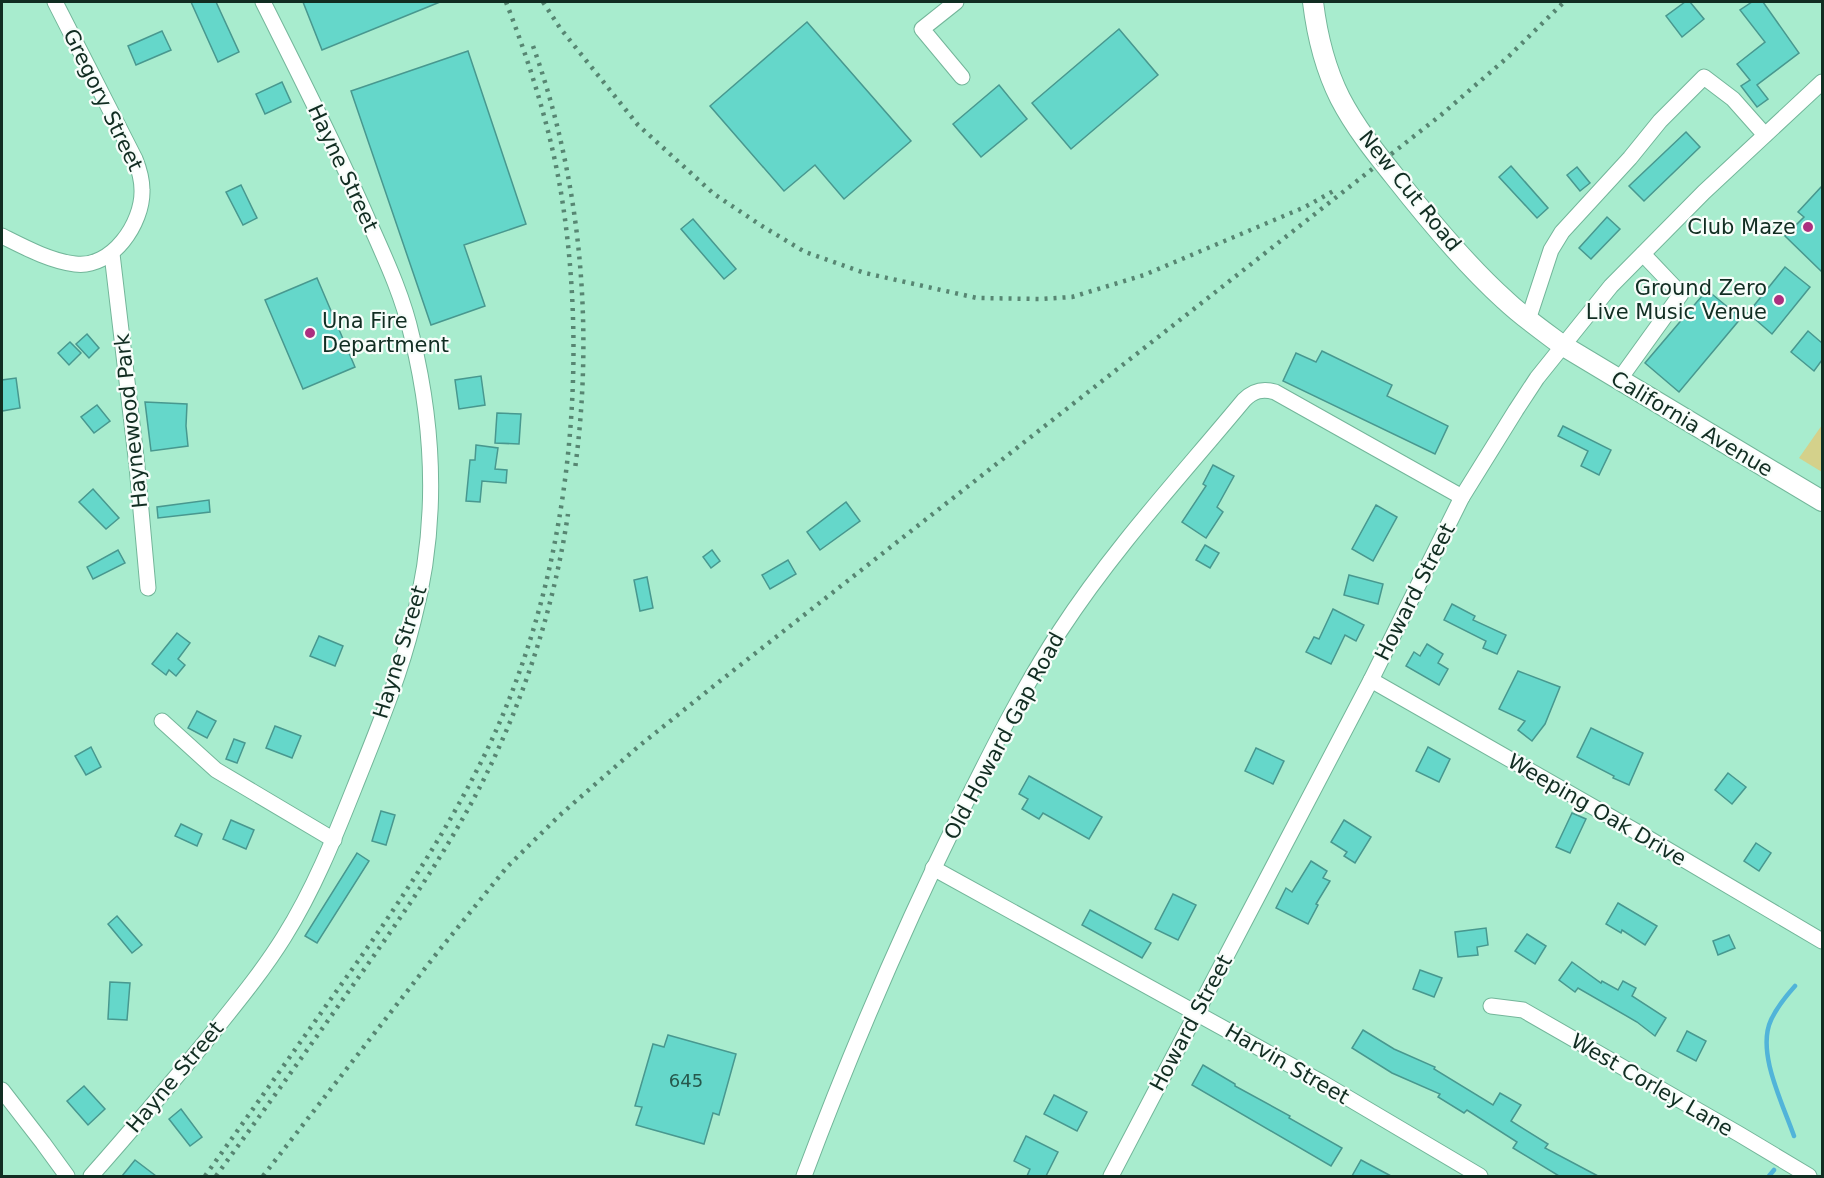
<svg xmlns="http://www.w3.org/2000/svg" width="1824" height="1178" viewBox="0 0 1824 1178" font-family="'DejaVu Sans',sans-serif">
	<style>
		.green { fill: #d4d18b }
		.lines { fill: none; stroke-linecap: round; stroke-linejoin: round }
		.stream { stroke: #51b4d9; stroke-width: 4.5 }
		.building { fill: #65d7ca; stroke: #48988f; stroke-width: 1.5 }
		.minor-casing { stroke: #73b69a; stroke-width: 17 }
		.major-casing { stroke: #73b69a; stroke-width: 22 }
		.minor { stroke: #fff; stroke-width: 15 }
		.major { stroke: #fff; stroke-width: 20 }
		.rail { stroke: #578672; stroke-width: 4.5; stroke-dasharray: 3 6; stroke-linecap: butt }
		.poi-dot { fill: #ac2f7f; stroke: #f7fdfa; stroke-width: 2 }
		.labels { text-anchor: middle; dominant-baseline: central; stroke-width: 4.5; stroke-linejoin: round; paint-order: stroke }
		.number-label { font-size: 18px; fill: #26584c }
		.street-label { font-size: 21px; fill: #112d22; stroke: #f7fdfa }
		.poi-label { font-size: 21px; fill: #112d22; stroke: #f7fdfa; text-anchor: end }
	</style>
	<rect width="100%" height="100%" fill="#a8ecce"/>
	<path class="green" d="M 1822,425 L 1822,472 L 1799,458 Z"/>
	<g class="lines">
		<g class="stream">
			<path d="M 1794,1136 C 1783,1104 1756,1052 1771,1020 C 1777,1007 1786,996 1795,986"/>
			<path d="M 1769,1176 L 1774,1170"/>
		</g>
	</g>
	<g class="building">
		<path d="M 191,2 L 216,2 L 239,52 L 218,62 Z"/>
		<path d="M 303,2 L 440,2 L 322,50 Z"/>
		<path d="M 1685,2 L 1690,2 L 1704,19 L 1682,37 L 1666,16 Z"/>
		<path d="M 1752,2 L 1763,2 L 1799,53 L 1757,85 L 1768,99 L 1757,107 L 1741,86 L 1750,80 L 1737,64 L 1765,42 L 1740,10 Z"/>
		<path d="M 807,22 L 911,141 L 844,199 L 815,165 L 784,191 L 710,106 Z"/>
		<path d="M 1119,29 L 1158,75 L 1071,149 L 1032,103 Z"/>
		<path d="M 162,31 L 171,50 L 136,65 L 128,46 Z"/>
		<path d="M 468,51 L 526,224 L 464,245 L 485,306 L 431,325 L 351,91 Z"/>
		<path d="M 282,82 L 291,102 L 265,114 L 256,94 Z"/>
		<path d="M 999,85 L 1027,119 L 981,157 L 953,124 Z"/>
		<path d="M 1686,132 L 1700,147 L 1644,201 L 1629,186 Z"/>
		<path d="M 1511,166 L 1548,208 L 1537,218 L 1499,177 Z"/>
		<path d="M 1577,167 L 1590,183 L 1580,191 L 1567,175 Z"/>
		<path d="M 241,185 L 257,218 L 243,225 L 226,192 Z"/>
		<path d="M 1822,186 L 1822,272 L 1785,236 L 1804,217 L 1798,212 Z"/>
		<path d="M 1607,217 L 1620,229 L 1591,259 L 1579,248 Z"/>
		<path d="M 693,219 L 736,269 L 724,279 L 681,229 Z"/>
		<path d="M 1785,267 L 1810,287 L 1772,334 L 1748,313 Z"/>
		<path d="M 317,278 L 355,367 L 303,389 L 265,300 Z"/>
		<path d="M 1707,290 L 1741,318 L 1679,392 L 1645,363 Z"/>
		<path d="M 1808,331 L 1822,343 L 1822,360 L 1814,371 L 1791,352 Z"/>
		<path d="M 87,334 L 99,348 L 89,358 L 76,344 Z"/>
		<path d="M 70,342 L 81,353 L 69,365 L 58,353 Z"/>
		<path d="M 1322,351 L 1392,385 L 1387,396 L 1448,426 L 1435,454 L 1283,381 L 1296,353 L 1316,362 Z"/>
		<path d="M 481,376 L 485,405 L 459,409 L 455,380 Z"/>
		<path d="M 16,378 L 20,408 L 2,411 L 2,380 Z"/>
		<path d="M 145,402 L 187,404 L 186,426 L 188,446 L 151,451 Z"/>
		<path d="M 97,405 L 110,421 L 94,433 L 81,417 Z"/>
		<path d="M 497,413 L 521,414 L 519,444 L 495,443 Z"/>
		<path d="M 1563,426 L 1611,450 L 1599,475 L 1581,466 L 1588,451 L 1558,436 Z"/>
		<path d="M 476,445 L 498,448 L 495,469 L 507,470 L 506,483 L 482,481 L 480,502 L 466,501 L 470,460 L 475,460 Z"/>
		<path d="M 1213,465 L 1234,476 L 1217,507 L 1223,512 L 1206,538 L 1182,522 L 1206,486 L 1203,484 Z"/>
		<path d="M 93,489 L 119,518 L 106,529 L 79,502 Z"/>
		<path d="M 209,500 L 210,512 L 158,518 L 157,507 Z"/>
		<path d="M 846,502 L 860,521 L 820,550 L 807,532 Z"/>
		<path d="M 1376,505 L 1397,517 L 1373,561 L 1352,549 Z"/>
		<path d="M 1205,545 L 1219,553 L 1210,568 L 1196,560 Z"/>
		<path d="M 118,550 L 125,563 L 93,579 L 87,567 Z"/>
		<path d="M 712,550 L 720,561 L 711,568 L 703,557 Z"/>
		<path d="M 788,560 L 796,574 L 770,589 L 762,575 Z"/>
		<path d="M 1349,575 L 1383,584 L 1378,604 L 1344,595 Z"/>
		<path d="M 647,577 L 653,608 L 640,611 L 634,580 Z"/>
		<path d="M 1452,604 L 1475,616 L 1473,620 L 1506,635 L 1497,654 L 1483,648 L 1486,641 L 1444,620 Z"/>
		<path d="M 1333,609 L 1364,625 L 1356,641 L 1345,635 L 1331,664 L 1306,652 L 1314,637 L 1319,639 Z"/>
		<path d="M 177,633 L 190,643 L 178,659 L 185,665 L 176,676 L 169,670 L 166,675 L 152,664 Z"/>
		<path d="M 319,636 L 343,646 L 335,666 L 310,656 Z"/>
		<path d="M 1427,644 L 1443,654 L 1438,663 L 1448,669 L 1439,685 L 1406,666 L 1414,652 L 1420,656 Z"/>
		<path d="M 1518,671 L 1560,687 L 1545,724 L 1532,741 L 1518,730 L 1525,721 L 1499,709 Z"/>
		<path d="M 197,711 L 216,721 L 207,738 L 188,728 Z"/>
		<path d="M 275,726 L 301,736 L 292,758 L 266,748 Z"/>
		<path d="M 1591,728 L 1643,753 L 1629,785 L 1613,778 L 1614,776 L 1577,757 Z"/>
		<path d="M 234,739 L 245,743 L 237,763 L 226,759 Z"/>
		<path d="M 91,747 L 101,767 L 86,775 L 75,756 Z"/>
		<path d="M 1428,747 L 1450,759 L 1439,782 L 1416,771 Z"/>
		<path d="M 1256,748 L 1284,761 L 1273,784 L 1245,771 Z"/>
		<path d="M 1728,773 L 1746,787 L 1732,804 L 1715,790 Z"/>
		<path d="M 1029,776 L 1102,817 L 1089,839 L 1043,813 L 1039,819 L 1022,809 L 1028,799 L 1019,794 Z"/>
		<path d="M 381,811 L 395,815 L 386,845 L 372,841 Z"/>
		<path d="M 1572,813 L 1586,819 L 1570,853 L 1556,847 Z"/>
		<path d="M 231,820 L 254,830 L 246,849 L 223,839 Z"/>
		<path d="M 1344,820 L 1371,837 L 1355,863 L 1344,856 L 1347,852 L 1331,842 Z"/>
		<path d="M 181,824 L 202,834 L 197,846 L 175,836 Z"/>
		<path d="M 1756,843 L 1771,853 L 1759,871 L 1744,861 Z"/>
		<path d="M 357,853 L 369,861 L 317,943 L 305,936 Z"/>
		<path d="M 1311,861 L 1327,871 L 1323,878 L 1330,881 L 1316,904 L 1318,905 L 1308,924 L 1276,908 L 1286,888 L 1292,892 Z"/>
		<path d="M 1173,894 L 1196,905 L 1178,940 L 1155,929 Z"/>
		<path d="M 1618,903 L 1657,926 L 1645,945 L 1622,930 L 1621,933 L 1606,924 Z"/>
		<path d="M 1090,910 L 1151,943 L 1142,958 L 1082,925 Z"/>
		<path d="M 117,916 L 142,945 L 132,953 L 108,924 Z"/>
		<path d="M 1486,928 L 1488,945 L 1477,947 L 1478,955 L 1458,957 L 1455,932 Z"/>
		<path d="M 1527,934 L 1546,946 L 1535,964 L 1515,951 Z"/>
		<path d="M 1729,935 L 1735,948 L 1718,955 L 1713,941 Z"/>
		<path d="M 1572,962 L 1601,983 L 1602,981 L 1618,990 L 1623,981 L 1636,988 L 1632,996 L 1666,1018 L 1655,1036 L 1637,1022 L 1578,988 L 1575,992 L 1559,980 Z"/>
		<path d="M 1420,970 L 1442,978 L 1434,997 L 1413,989 Z"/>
		<path d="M 110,982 L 130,983 L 127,1020 L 108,1019 Z"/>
		<path d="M 1363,1030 L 1394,1049 L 1435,1067 L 1434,1069 L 1493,1105 L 1500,1093 L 1521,1105 L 1511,1121 L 1548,1144 L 1545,1148 L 1598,1176 L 1559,1176 L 1513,1148 L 1517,1142 L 1467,1110 L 1464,1113 L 1438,1097 L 1440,1094 L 1392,1073 L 1352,1048 Z"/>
		<path d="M 1687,1031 L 1706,1041 L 1696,1061 L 1677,1051 Z"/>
		<path d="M 668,1035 L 736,1054 L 719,1115 L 713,1113 L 704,1144 L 636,1125 L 642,1107 L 635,1106 L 653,1044 L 664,1047 Z"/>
		<path d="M 1203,1065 L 1235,1084 L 1235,1086 L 1290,1116 L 1289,1118 L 1342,1148 L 1331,1166 L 1192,1085 Z"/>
		<path d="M 84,1086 L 105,1109 L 88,1125 L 67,1101 Z"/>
		<path d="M 1054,1095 L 1087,1112 L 1077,1131 L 1044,1114 Z"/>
		<path d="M 181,1109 L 202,1137 L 190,1146 L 169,1119 Z"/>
		<path d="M 1026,1136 L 1058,1152 L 1046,1176 L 1027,1176 L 1030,1169 L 1014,1161 Z"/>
		<path d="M 135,1160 L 156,1176 L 122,1176 Z"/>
		<path d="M 1361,1160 L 1391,1176 L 1352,1176 Z"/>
	</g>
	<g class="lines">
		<defs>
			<g id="minor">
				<path d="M 956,2 L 922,29 L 962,77"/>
				<path d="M 2,236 C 24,247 50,261 75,264 C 112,269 143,223 142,190 C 142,179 139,169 135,159 L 55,2"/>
				<path d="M 112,254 L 137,466 L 148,588"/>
				<path d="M 1528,320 L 1551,250 L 1562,232 L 1630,158 L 1660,121 L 1704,77 L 1733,99 L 1765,135"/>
				<path d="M 1619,380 L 1681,294 L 1643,254"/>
				<path d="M 1371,680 L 1651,840 L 1822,941"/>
				<path d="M 162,721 L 216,770 L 334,840"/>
				<path d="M 933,868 L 1321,1082 L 1480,1176"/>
				<path d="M 1491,1006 L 1523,1010 L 1739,1134 L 1809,1176"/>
				<path d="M 2,1090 L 43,1143 L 67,1176"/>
				<path d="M 91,1176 C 130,1132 168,1087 206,1041 C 233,1007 261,974 284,937 C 316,886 337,831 359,776 C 379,726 400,675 413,622 C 438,528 435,431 412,337 C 403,296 385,258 368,220 C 336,146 299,74 263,2"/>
				<path d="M 804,1176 C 850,1053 902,932 960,814 C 991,752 1022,689 1060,631 C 1114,548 1181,476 1244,400 C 1253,391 1262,388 1275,392 L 1462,497"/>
				<path d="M 1111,1176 L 1371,680 L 1462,497 L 1516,410 L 1537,378 L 1611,286 L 1704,192 L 1822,82"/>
			</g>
			<path id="major" d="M 1313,2 C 1317,35 1325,68 1340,98 C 1355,127 1375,152 1395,177 C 1428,219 1465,264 1505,300 C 1523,317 1543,331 1562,345 L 1822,501"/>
		</defs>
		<use href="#minor" class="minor-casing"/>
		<use href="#major" class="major-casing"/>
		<use href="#minor" class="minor"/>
		<use href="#major" class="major"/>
		<g class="rail">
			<path d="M 543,2 L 560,28 L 638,125 L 714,194 L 762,226 L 805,252 L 865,273 L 977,298 L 1040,299 L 1072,297 L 1144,275 L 1305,207 L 1337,189"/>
			<path d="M 533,46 C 581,180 594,328 575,469"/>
			<path d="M 205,1176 C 246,1119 287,1061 328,1003 C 382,928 435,852 477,770 C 563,604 590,396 564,212 C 554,140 532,69 506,2"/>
			<path d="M 216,1176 C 260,1116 303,1056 346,995 C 385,940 425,884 459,825 C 514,731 552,621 568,514"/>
			<path d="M 263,1176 L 437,953 L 507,867 L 560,815 L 639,746 L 720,681 L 1441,115 L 1508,57 L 1564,2"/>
		</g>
	</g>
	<g class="poi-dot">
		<circle cx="1808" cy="227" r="6"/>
		<circle cx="1779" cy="300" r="6"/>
		<circle cx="310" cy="333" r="6"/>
	</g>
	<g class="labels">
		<g class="number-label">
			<text x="686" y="1080">645</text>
		</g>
		<g class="street-label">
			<text transform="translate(103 100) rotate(64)">Gregory Street</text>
			<text transform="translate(343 168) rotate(65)">Hayne Street</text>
			<text transform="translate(1410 191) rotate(51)">New Cut Road</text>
			<text transform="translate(131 421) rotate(-96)">Haynewood Park</text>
			<text transform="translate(1692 424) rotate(31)">California Avenue</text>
			<text transform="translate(1415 592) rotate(-63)">Howard Street</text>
			<text transform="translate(400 652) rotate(-73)">Hayne Street</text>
			<text transform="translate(1004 736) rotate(-62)">Old Howard Gap Road</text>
			<text transform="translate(1597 810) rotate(30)">Weeping Oak Drive</text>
			<text transform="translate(1191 1023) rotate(-62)">Howard Street</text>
			<text transform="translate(1287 1064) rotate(30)">Harvin Street</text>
			<text transform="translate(175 1077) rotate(-50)">Hayne Street</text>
			<text transform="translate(1652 1085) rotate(30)">West Corley Lane</text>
		</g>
		<g class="poi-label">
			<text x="1796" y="227">Club Maze</text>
			<text x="1767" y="288">Ground Zero<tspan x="1767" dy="24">Live Music Venue</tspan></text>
			<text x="322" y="321" text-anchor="start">Una Fire<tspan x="322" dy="24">Department</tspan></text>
		</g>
	</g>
	<rect width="1824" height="1178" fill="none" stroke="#112d22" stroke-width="6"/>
</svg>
